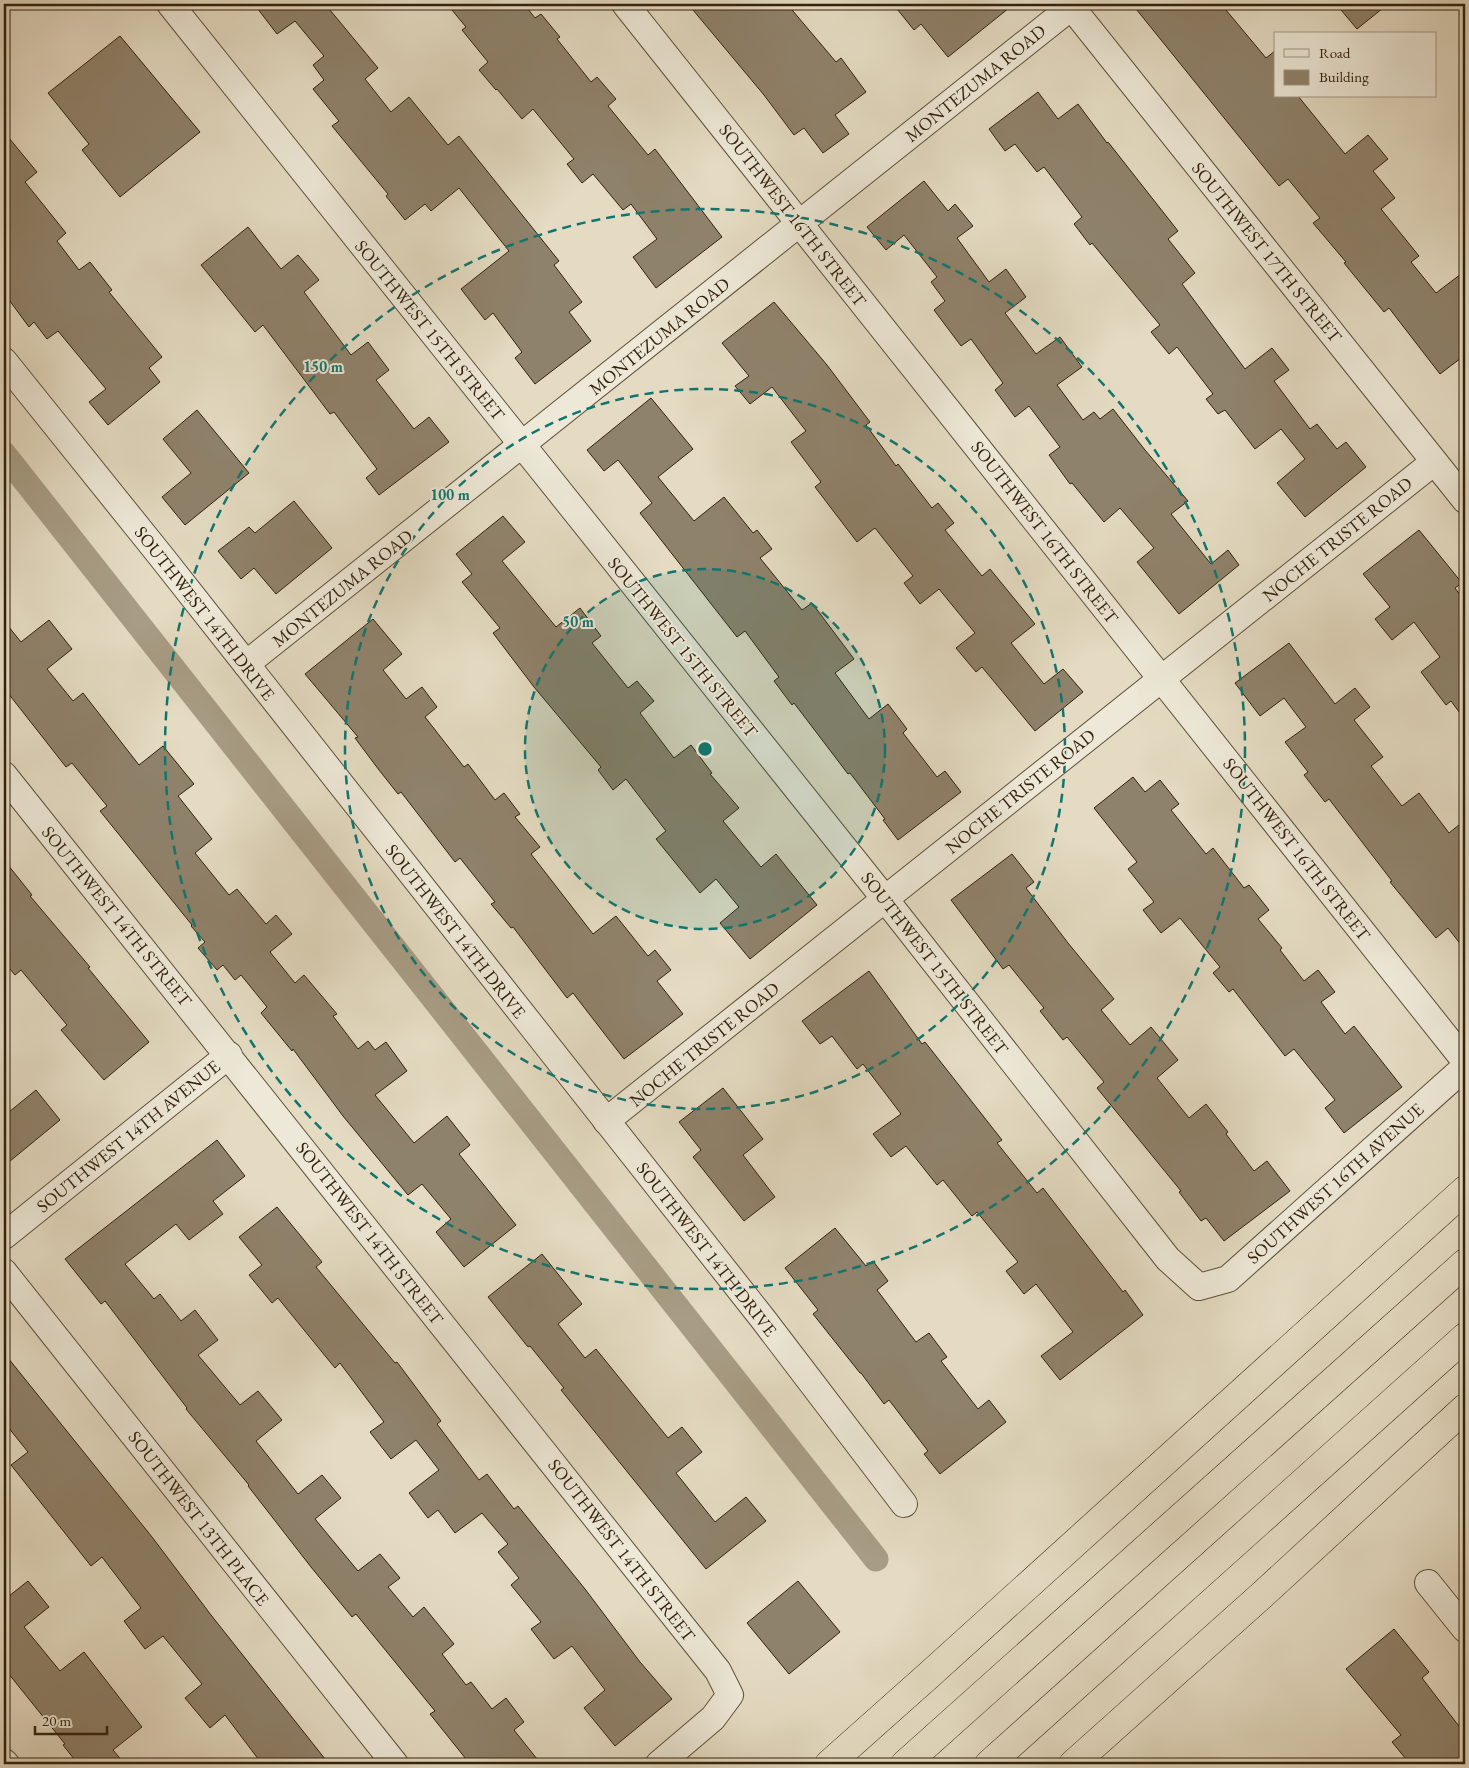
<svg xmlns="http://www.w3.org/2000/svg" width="1469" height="1768" viewBox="0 0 1469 1768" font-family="'EB Garamond',serif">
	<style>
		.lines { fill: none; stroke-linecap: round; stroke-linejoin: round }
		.canal { stroke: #a79c84; stroke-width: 25 }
		.building { fill: #8f826b; stroke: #32210c }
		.street-casing { stroke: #5e503a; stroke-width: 28 }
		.highway-casing { stroke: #32210c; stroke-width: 29 }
		.street { stroke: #ede8d7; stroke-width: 26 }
		.highway { stroke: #e4dbc2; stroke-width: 28 }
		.ring { fill: none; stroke: #0f766e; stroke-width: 2.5; stroke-dasharray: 9 6 }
		.labels { text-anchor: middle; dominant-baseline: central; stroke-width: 4; stroke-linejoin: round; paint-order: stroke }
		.street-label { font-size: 18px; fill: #32210c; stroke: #ede8d7 }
		.centre { fill: #0f766e; stroke: #ede8d7; stroke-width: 2.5 }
		.ring-label { font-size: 15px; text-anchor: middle; font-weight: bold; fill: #0f766e; stroke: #ede8d7; stroke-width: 4; stroke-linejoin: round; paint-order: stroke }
	</style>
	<rect width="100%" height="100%" fill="#e4dbc2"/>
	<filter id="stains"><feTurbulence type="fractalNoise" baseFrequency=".004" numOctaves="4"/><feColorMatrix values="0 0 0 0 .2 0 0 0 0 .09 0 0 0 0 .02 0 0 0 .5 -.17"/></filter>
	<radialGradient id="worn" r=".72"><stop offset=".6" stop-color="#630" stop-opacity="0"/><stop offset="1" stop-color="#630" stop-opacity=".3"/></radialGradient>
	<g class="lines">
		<path class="canal" d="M 4,454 L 876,1559"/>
	</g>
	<g class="building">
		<path d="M 254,4 L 325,4 L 378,68 L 365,79 L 391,112 L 409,97 L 448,145 L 459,136 L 559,261 L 554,265 L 582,302 L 569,312 L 591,341 L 535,384 L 515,358 L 522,352 L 493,313 L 485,320 L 461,289 L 509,251 L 459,188 L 431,211 L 425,204 L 405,220 L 386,196 L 388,194 L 332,126 L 339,121 L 313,89 L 324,80 L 313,65 L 324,56 L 295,21 L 277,34 Z"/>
		<path d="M 447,4 L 524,4 L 535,18 L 541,14 L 560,37 L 557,39 L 591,82 L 597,77 L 616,99 L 608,106 L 648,155 L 655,149 L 722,237 L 656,288 L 633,257 L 657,239 L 631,204 L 623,210 L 593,174 L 582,183 L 567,164 L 574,159 L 533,109 L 522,119 L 497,89 L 496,90 L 479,70 L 488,62 L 462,30 L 466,27 Z"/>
		<path d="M 688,4 L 787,4 L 836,62 L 841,58 L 866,92 L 835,115 L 849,134 L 823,153 L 804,128 L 794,135 L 764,95 Z"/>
		<path d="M 893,4 L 1014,4 L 948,57 L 921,24 L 914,30 Z"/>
		<path d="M 1132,4 L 1221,4 L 1266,58 L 1275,51 L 1275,96 L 1298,96 L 1345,154 L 1368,135 L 1388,159 L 1373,171 L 1395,198 L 1381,209 L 1419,256 L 1411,262 L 1436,293 L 1465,271 L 1465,355 L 1440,374 L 1389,308 L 1384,312 L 1344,263 L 1346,262 L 1313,223 L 1320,218 L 1288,179 L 1279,186 Z"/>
		<path d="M 1336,4 L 1388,4 L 1357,29 Z"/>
		<path d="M 120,36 L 200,132 L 120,197 L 82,150 L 89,144 L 48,93 Z"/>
		<path d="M 1038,92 L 1058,119 L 1078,104 L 1107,143 L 1108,142 L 1178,231 L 1168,239 L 1195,273 L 1182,284 L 1245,369 L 1272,348 L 1289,370 L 1274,381 L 1310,429 L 1317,424 L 1337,449 L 1346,442 L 1366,467 L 1305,517 L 1277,483 L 1305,459 L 1281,429 L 1255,449 L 1225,410 L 1218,414 L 1206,399 L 1213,394 L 1177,347 L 1169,354 L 1151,332 L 1160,325 L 1092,243 L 1090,245 L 1074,224 L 1082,217 L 1044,167 L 1037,172 L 1015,144 L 1005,151 L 989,129 Z"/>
		<path d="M 4,132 L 37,172 L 25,182 L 66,233 L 57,241 L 79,270 L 90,262 L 112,290 L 109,292 L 162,357 L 149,368 L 160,382 L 108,425 L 89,402 L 106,389 L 58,331 L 47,339 L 34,322 L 29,327 L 4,293 Z"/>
		<path d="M 924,181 L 948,211 L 955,204 L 973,226 L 957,238 L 989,282 L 1006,269 L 1026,297 L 1005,313 L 1036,354 L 1060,337 L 1082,367 L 1057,385 L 1083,420 L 1094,412 L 1100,419 L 1113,409 L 1145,450 L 1188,501 L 1171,514 L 1211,564 L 1228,550 L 1239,565 L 1179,614 L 1137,562 L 1154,548 L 1120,508 L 1104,522 L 1072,483 L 1070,484 L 1049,455 L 1060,447 L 1029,406 L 1015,417 L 995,390 L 1003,383 L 971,339 L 961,346 L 934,310 L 945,301 L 931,282 L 937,277 L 904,235 L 886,250 L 867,227 Z"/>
		<path d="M 248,227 L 281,269 L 298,255 L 319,280 L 304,292 L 351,355 L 368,342 L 389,370 L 376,380 L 414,429 L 429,417 L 449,442 L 379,495 L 366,478 L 377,469 L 334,412 L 330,414 L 263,325 L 255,332 L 201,265 Z"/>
		<path d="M 774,302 L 827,365 L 870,422 L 866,425 L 896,466 L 898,464 L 932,508 L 938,503 L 954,523 L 945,530 L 982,576 L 990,569 L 1035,624 L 1011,643 L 1044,684 L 1063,669 L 1083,692 L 1035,731 L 982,667 L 976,672 L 956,648 L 975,633 L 939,589 L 920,604 L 904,583 L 913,576 L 875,528 L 857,542 L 815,487 L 821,482 L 791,442 L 806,431 L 772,387 L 750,404 L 735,386 L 749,376 L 722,343 Z"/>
		<path d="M 651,398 L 693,449 L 658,477 L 694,521 L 724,497 L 753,533 L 757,530 L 772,549 L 760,558 L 802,610 L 812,603 L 854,659 L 835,673 L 869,719 L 888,704 L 907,729 L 903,733 L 937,777 L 945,771 L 961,792 L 898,840 L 883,820 L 885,819 L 850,773 L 848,774 L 794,703 L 792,705 L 774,681 L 779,677 L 745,631 L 737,637 L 640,513 L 652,503 L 618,460 L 604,471 L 587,450 Z"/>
		<path d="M 197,410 L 249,473 L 185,525 L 162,497 L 191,473 L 163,439 Z"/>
		<path d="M 294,501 L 332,548 L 276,594 L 254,568 L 241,579 L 218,551 L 249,527 L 255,533 Z"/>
		<path d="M 503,516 L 525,542 L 502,561 L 556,627 L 580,608 L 601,636 L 592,643 L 628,688 L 637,681 L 654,701 L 640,713 L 674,758 L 691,745 L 712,773 L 710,774 L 739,808 L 723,821 L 761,867 L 776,854 L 817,905 L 750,959 L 720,923 L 739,907 L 716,879 L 700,893 L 656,839 L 666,831 L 626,779 L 613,790 L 598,770 L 601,767 L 534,687 L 493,633 L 500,628 L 462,582 L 472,574 L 456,554 Z"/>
		<path d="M 1419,530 L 1462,583 L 1455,588 L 1465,602 L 1465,720 L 1451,701 L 1446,705 L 1421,672 L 1440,657 L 1414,622 L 1392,640 L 1375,619 L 1390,607 L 1363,574 Z"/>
		<path d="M 373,619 L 402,654 L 383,670 L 406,699 L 422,687 L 437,707 L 425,717 L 464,767 L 468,764 L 495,800 L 504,793 L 520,814 L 515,817 L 540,847 L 531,854 L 593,934 L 616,916 L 648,956 L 655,950 L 671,970 L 657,981 L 683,1014 L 624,1059 L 573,993 L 567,998 L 513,927 L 511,928 L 491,904 L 495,902 L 460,858 L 455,862 L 401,792 L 398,794 L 379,770 L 355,738 L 358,737 L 305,674 Z"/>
		<path d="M 49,620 L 72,649 L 47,669 L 73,701 L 83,693 L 139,765 L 163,746 L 194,784 L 178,796 L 212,839 L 195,853 L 229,895 L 237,889 L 266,924 L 276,915 L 292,934 L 270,952 L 295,983 L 304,975 L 337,1014 L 333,1016 L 358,1049 L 368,1041 L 375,1050 L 386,1042 L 407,1071 L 375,1095 L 414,1143 L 447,1116 L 470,1145 L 459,1154 L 516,1225 L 464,1267 L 436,1232 L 451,1219 L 422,1184 L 408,1195 L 343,1116 L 293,1049 L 292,1051 L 261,1013 L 267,1007 L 241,975 L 235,980 L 223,965 L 217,970 L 198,948 L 205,942 L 191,926 L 192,925 L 100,811 L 107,806 L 72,763 L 66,767 L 4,688 L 4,621 L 21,642 Z"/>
		<path d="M 1289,643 L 1335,704 L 1355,688 L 1370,707 L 1354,720 L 1383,757 L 1371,766 L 1402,806 L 1419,793 L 1449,833 L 1465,820 L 1465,950 L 1448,928 L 1436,938 L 1390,882 L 1392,881 L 1329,799 L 1325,802 L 1304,775 L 1308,772 L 1285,742 L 1306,727 L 1284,698 L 1260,716 L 1235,683 Z"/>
		<path d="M 1133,777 L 1145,792 L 1160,780 L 1179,804 L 1171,810 L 1206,854 L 1213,848 L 1244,888 L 1249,885 L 1269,910 L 1258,919 L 1282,948 L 1280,950 L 1304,981 L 1318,970 L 1335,992 L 1321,1002 L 1345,1034 L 1354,1026 L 1402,1087 L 1344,1133 L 1325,1108 L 1335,1100 L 1294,1049 L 1285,1056 L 1233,989 L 1229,992 L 1213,973 L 1220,967 L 1180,918 L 1161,933 L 1143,910 L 1154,902 L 1128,869 L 1137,862 L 1094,808 Z"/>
		<path d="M 1012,854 L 1034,882 L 1026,888 L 1068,943 L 1114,999 L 1101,1010 L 1130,1045 L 1151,1027 L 1178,1060 L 1157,1078 L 1189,1118 L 1206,1104 L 1228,1132 L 1226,1134 L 1254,1171 L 1267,1161 L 1290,1191 L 1224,1241 L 1206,1218 L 1201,1221 L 1179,1192 L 1181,1191 L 1097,1088 L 1104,1082 L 1067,1037 L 1063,1040 L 1040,1011 L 1044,1008 L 1009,965 L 1003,969 L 951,900 Z"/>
		<path d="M 4,860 L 32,895 L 30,896 L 90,967 L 88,968 L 149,1042 L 104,1080 L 61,1030 L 67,1025 L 21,970 L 15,975 L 4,962 Z"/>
		<path d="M 869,971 L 922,1044 L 925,1042 L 1002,1140 L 997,1143 L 1037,1193 L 1043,1188 L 1123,1292 L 1125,1290 L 1143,1315 L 1060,1380 L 1041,1356 L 1073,1332 L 1036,1284 L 1024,1294 L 1006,1271 L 1018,1262 L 977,1212 L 972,1216 L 943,1180 L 937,1185 L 906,1146 L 891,1157 L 873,1134 L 901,1114 L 863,1064 L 857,1069 L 832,1036 L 820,1044 L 802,1021 Z"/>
		<path d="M 723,1088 L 763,1139 L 743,1155 L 775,1197 L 744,1221 L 693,1157 L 701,1150 L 679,1122 Z"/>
		<path d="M 36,1090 L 60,1120 L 4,1166 L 4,1116 Z"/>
		<path d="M 217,1140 L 245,1176 L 213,1201 L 223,1214 L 189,1240 L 176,1224 L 125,1264 L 154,1299 L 160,1294 L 181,1321 L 195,1310 L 218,1340 L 198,1355 L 240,1405 L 258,1391 L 282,1420 L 256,1441 L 298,1494 L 322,1475 L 341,1498 L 315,1519 L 358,1571 L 380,1554 L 400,1578 L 388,1587 L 413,1617 L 424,1607 L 454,1644 L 442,1654 L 466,1685 L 471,1682 L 492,1709 L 506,1698 L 524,1722 L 514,1730 L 541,1764 L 470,1764 L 430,1714 L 435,1711 L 356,1614 L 352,1617 L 311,1567 L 248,1486 L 249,1485 L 186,1409 L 187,1408 L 105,1301 L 101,1304 L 65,1259 Z"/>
		<path d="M 277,1207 L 322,1262 L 316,1267 L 395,1363 L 397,1362 L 441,1421 L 437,1424 L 479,1480 L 487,1474 L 514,1509 L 518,1506 L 585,1589 L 640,1662 L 672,1699 L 615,1746 L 584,1708 L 605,1690 L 572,1646 L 554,1659 L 531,1629 L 541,1622 L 511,1585 L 519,1578 L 498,1552 L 508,1544 L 482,1513 L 455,1533 L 438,1510 L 428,1518 L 409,1493 L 439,1470 L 416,1440 L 391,1459 L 370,1432 L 384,1422 L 340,1363 L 335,1368 L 278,1298 L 272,1303 L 249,1275 L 262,1265 L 239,1237 Z"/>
		<path d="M 835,1228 L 866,1266 L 873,1261 L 888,1281 L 877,1290 L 916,1342 L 929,1333 L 947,1357 L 941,1361 L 978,1409 L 989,1400 L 1006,1422 L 940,1474 L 924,1454 L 928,1451 L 889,1400 L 884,1404 L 861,1373 L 860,1373 L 813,1314 L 818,1310 L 785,1268 Z"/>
		<path d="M 542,1254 L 582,1304 L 558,1324 L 585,1358 L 596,1349 L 668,1438 L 682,1427 L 702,1452 L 676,1473 L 715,1522 L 746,1497 L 766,1521 L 706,1569 L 561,1390 L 564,1388 L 530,1346 L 528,1347 L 488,1297 Z"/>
		<path d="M 4,1353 L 152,1537 L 211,1615 L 329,1764 L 262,1764 L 225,1715 L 210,1728 L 185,1698 L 202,1684 L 163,1636 L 145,1649 L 124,1621 L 141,1608 L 102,1557 L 91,1566 L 11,1465 L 28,1452 L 4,1422 Z"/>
		<path d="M 28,1581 L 49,1607 L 24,1627 L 60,1671 L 84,1652 L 142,1727 L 113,1750 L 125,1764 L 78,1764 L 63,1745 L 65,1744 L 4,1668 L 4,1600 Z"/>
		<path d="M 798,1581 L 840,1632 L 789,1674 L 747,1623 Z"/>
		<path d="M 1394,1629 L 1429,1672 L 1422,1678 L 1465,1734 L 1465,1764 L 1410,1764 L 1392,1742 L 1401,1735 L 1346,1669 Z"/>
	</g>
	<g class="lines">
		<defs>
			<g id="street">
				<path d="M 170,4 L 885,899 L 1168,1259 L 1199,1287 L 1228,1279 L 1465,1067"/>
				<path d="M 625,4 L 1465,1061"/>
				<path d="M 1069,4 L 1465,500"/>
				<path d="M 4,361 L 160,555 L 763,1319 L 904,1504"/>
				<path d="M 246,664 L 1071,7"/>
				<path d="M 4,775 L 718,1671 L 730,1695 L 713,1718 L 659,1764"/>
				<path d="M 606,1121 L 1434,462"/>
				<path d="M 4,1236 L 229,1055"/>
				<path d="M 4,1272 L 395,1764"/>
				<path d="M 1428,1583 L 1465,1629"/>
				<path d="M 4,1762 L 6,1764"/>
			</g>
			<g id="highway">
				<path d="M 829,1764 L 929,1675 L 1465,1190"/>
				<path d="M 905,1764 L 1465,1263"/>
				<path d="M 989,1764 L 1465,1337"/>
				<path d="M 1073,1764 L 1262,1595 L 1465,1408"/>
			</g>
		</defs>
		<use href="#street" class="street-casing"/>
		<use href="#highway" class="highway-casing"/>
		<use href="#street" class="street"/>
		<use href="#highway" class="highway"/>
	</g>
	<circle cx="705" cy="749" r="180" fill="#0f766e" fill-opacity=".12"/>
	<g class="ring">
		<circle cx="705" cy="749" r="180"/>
		<circle cx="705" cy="749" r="360"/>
		<circle cx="705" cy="749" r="540"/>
	</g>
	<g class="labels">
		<g class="street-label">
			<text transform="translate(975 83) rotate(-39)">MONTEZUMA ROAD</text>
			<text transform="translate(793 215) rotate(52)">SOUTHWEST 16TH STREET</text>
			<text transform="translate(1267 252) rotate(51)">SOUTHWEST 17TH STREET</text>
			<text transform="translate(430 330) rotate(51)">SOUTHWEST 15TH STREET</text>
			<text transform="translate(659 336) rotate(-39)">MONTEZUMA ROAD</text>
			<text transform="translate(1045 532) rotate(52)">SOUTHWEST 16TH STREET</text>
			<text transform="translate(1337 539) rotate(-39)">NOCHE TRISTE ROAD</text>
			<text transform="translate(342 588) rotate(-39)">MONTEZUMA ROAD</text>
			<text transform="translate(205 613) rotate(52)">SOUTHWEST 14TH DRIVE</text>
			<text transform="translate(683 647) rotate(51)">SOUTHWEST 15TH STREET</text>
			<text transform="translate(1020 791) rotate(-39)">NOCHE TRISTE ROAD</text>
			<text transform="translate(1297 849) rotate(52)">SOUTHWEST 16TH STREET</text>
			<text transform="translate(117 916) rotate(51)">SOUTHWEST 14TH STREET</text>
			<text transform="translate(456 931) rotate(52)">SOUTHWEST 14TH DRIVE</text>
			<text transform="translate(935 963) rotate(52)">SOUTHWEST 15TH STREET</text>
			<text transform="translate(704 1044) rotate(-39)">NOCHE TRISTE ROAD</text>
			<text transform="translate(128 1136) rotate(-39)">SOUTHWEST 14TH AVENUE</text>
			<text transform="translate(1335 1183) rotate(-42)">SOUTHWEST 16TH AVENUE</text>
			<text transform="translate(370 1233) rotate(52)">SOUTHWEST 14TH STREET</text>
			<text transform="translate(707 1249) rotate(52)">SOUTHWEST 14TH DRIVE</text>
			<text transform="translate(199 1518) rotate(52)">SOUTHWEST 13TH PLACE</text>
			<text transform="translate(622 1550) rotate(52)">SOUTHWEST 14TH STREET</text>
		</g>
	</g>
	<circle cx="705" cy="749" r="8" class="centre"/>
	<g class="ring-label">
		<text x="323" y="372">150 m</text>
		<text x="450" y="500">100 m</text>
		<text x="578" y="627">50 m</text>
	</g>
	<rect width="1469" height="1768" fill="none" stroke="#e4dbc2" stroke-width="20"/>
	<rect x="5" y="5" width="1459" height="1758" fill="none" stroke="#32210c" stroke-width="2.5"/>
	<rect x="10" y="10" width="1449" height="1748" fill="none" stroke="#32210c"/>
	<rect x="1274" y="32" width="162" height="65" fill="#ede8d7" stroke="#a29886"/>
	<rect x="1284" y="49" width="25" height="8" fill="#ede8d7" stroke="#a29886"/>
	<text x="1319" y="58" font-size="15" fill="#32210c">Road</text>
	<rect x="1284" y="70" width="25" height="15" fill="#8f826b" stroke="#a29886"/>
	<text x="1319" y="82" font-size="15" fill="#32210c">Building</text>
	<path d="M35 1726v8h72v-8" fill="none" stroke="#32210c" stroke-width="2.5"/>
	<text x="42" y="1726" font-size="15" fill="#32210c" stroke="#ede8d7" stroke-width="4" paint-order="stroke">20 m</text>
	<rect width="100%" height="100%" filter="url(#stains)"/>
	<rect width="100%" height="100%" fill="url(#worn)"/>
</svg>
